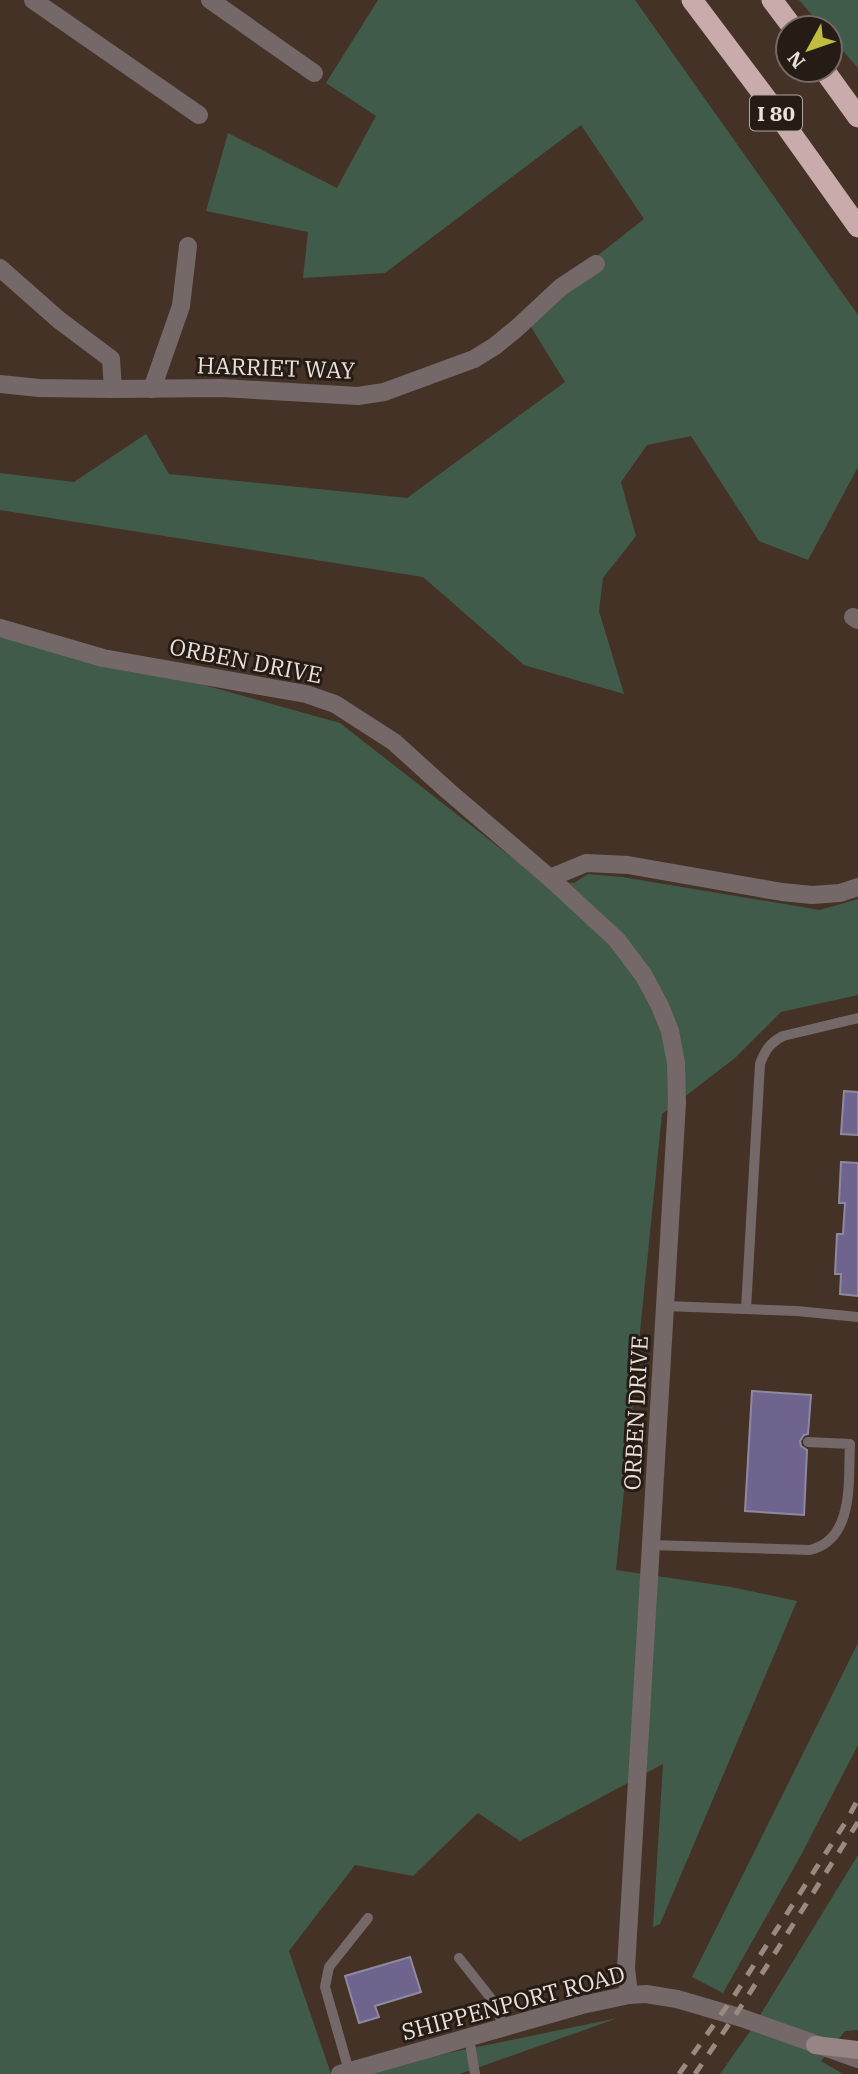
<svg xmlns="http://www.w3.org/2000/svg" width="858" height="2074" viewBox="0 0 858 2074" font-family="'IBM Plex Serif',serif">
	<style>
		.green { fill: #405b4a }
		.building { fill: #6f648d; stroke: #8f89a0; stroke-width: 2 }
		.lines { fill: none; stroke-linecap: round; stroke-linejoin: round }
		.service { stroke: #756869; stroke-width: 10 }
		.minor { stroke: #756869; stroke-width: 18 }
		.tertiary { stroke: #756869; stroke-width: 18 }
		.secondary { stroke: #978484; stroke-width: 18 }
		.motorway { stroke: #c9abac; stroke-width: 21 }
		.rail { stroke: #998980; stroke-width: 5; stroke-dasharray: 12 12; stroke-linecap: butt }
		.labels { text-anchor: middle; dominant-baseline: central; stroke-width: 6; stroke-linejoin: round; paint-order: stroke }
		.shield { fill: #251c16; stroke: #b1a59e; stroke-width: 2 }
		.shield-label { font-size: 21px; font-weight: bold; fill: #ede0d9 }
		.street-label { font-size: 23px; fill: #ede0d9; stroke: #251c16 }
	</style>
	<rect width="100%" height="100%" fill="#453226"/>
	<g class="green">
		<path d="M 378,0 L 635,0 L 858,315 L 858,467 L 808,560 L 759,541 L 691,436 L 647,445 L 621,482 L 636,536 L 603,578 L 599,611 L 624,694 L 524,665 L 423,577 L 0,510 L 0,473 L 74,482 L 146,434 L 169,474 L 407,498 L 565,382 L 523,314 L 644,219 L 581,125 L 385,273 L 303,278 L 308,232 L 206,211 L 228,133 L 337,188 L 376,116 L 326,83 Z"/>
		<path d="M 799,0 L 858,0 L 858,68 L 830,36 L 830,28 L 823,28 Z"/>
		<path d="M 0,628 L 340,723 L 542,881 L 574,883 L 588,874 L 622,877 L 820,910 L 858,899 L 858,995 L 781,1012 L 735,1058 L 662,1114 L 616,1570 L 731,1587 L 797,1601 L 660,1924 L 653,1927 L 663,1764 L 520,1841 L 478,1813 L 413,1876 L 355,1865 L 289,1951 L 331,2074 L 0,2074 Z"/>
		<path d="M 858,1643 L 858,1745 L 800,1857 L 723,1993 L 692,1977 Z"/>
		<path d="M 858,1855 L 858,2030 L 845,2031 L 821,2061 L 843,2074 L 720,2074 L 751,2030 Z"/>
		<path d="M 618,2018 L 460,2074 L 346,2074 Z"/>
	</g>
	<g class="building">
		<path d="M 844,1091 L 858,1092 L 858,1135 L 841,1134 Z"/>
		<path d="M 841,1162 L 858,1163 L 858,1296 L 840,1294 L 841,1274 L 835,1274 L 837,1234 L 843,1234 L 845,1203 L 839,1203 Z"/>
		<path d="M 752,1391 L 811,1395 L 808,1434 L 804,1435 L 800,1441 L 801,1446 L 807,1450 L 804,1515 L 745,1511 Z"/>
		<path d="M 410,1957 L 421,1992 L 375,2006 L 379,2017 L 359,2023 L 345,1976 Z"/>
	</g>
	<g class="lines">
		<g class="service">
			<path d="M 665,1306 L 797,1311 L 858,1317"/>
			<path d="M 746,1309 L 760,1064 C 765,1050 770,1043 783,1036 L 858,1018"/>
			<path d="M 651,1545 L 810,1550 C 855,1539 848,1480 850,1444 L 808,1442"/>
			<path d="M 459,1958 L 497,2006 L 503,2028"/>
			<path d="M 469,2037 L 475,2074"/>
			<path d="M 349,2071 L 325,1987 L 329,1967 L 368,1918"/>
		</g>
		<g class="minor">
			<path d="M 33,0 L 199,115"/>
			<path d="M 210,0 L 314,73"/>
			<path d="M 0,268 L 59,320 L 111,359 L 113,389"/>
			<path d="M 0,384 L 39,388 L 113,389 L 222,388 L 358,396 L 384,392 L 474,359 L 495,346 L 517,328 L 561,287 L 596,264"/>
			<path d="M 152,389 L 181,306 L 188,246"/>
			<path d="M 853,617 L 858,620"/>
			<path d="M 0,628 L 103,658 L 306,694 L 335,704 L 394,742 L 447,790 L 550,878 L 617,940 L 644,976 L 660,1006 L 670,1031 L 676,1063 L 677,1103 L 626,1968 L 629,1995"/>
			<path d="M 550,878 L 586,863 L 628,865 L 782,892 L 812,895 L 840,893 L 858,887"/>
		</g>
		<path class="tertiary" d="M 340,2074 L 582,2005 L 629,1995 L 646,1994 L 677,1999 L 742,2018 L 858,2059"/>
		<path class="secondary" d="M 815,2045 L 858,2050"/>
		<g class="motorway">
			<path d="M 692,0 L 771,105 L 858,227"/>
			<path d="M 772,0 L 793,28"/>
			<path d="M 824,70 L 858,117"/>
		</g>
		<g class="rail">
			<path d="M 679,2074 L 734,1996 L 847,1820 L 858,1799"/>
			<path d="M 695,2074 L 744,2002 L 858,1822"/>
		</g>
	</g>
	<g class="labels">
		<rect class="shield" x="750" y="95.5" width="52" height="35" rx="5"/>
		<g class="shield-label">
			<text x="776" y="113">I 80</text>
		</g>
		<g class="street-label">
			<text transform="translate(276 367) rotate(2)">HARRIET WAY</text>
			<text transform="translate(246 660) rotate(11)">ORBEN DRIVE</text>
			<text transform="translate(635 1413) rotate(-87)">ORBEN DRIVE</text>
			<text transform="translate(513 2002) rotate(-15)">SHIPPENPORT ROAD</text>
		</g>
	</g>
	<g transform="translate(809 49) rotate(230)"><circle r="33" fill="#251c16" stroke="#756a64" stroke-width="2"/>
	<path d="M0-5L12 26L0 18L-12 26Z" fill="#bfbe41"/>
	<text y="-10" font-size="19" font-weight="bold" text-anchor="middle" fill="#ede0d9">N</text>
	</g>
</svg>
